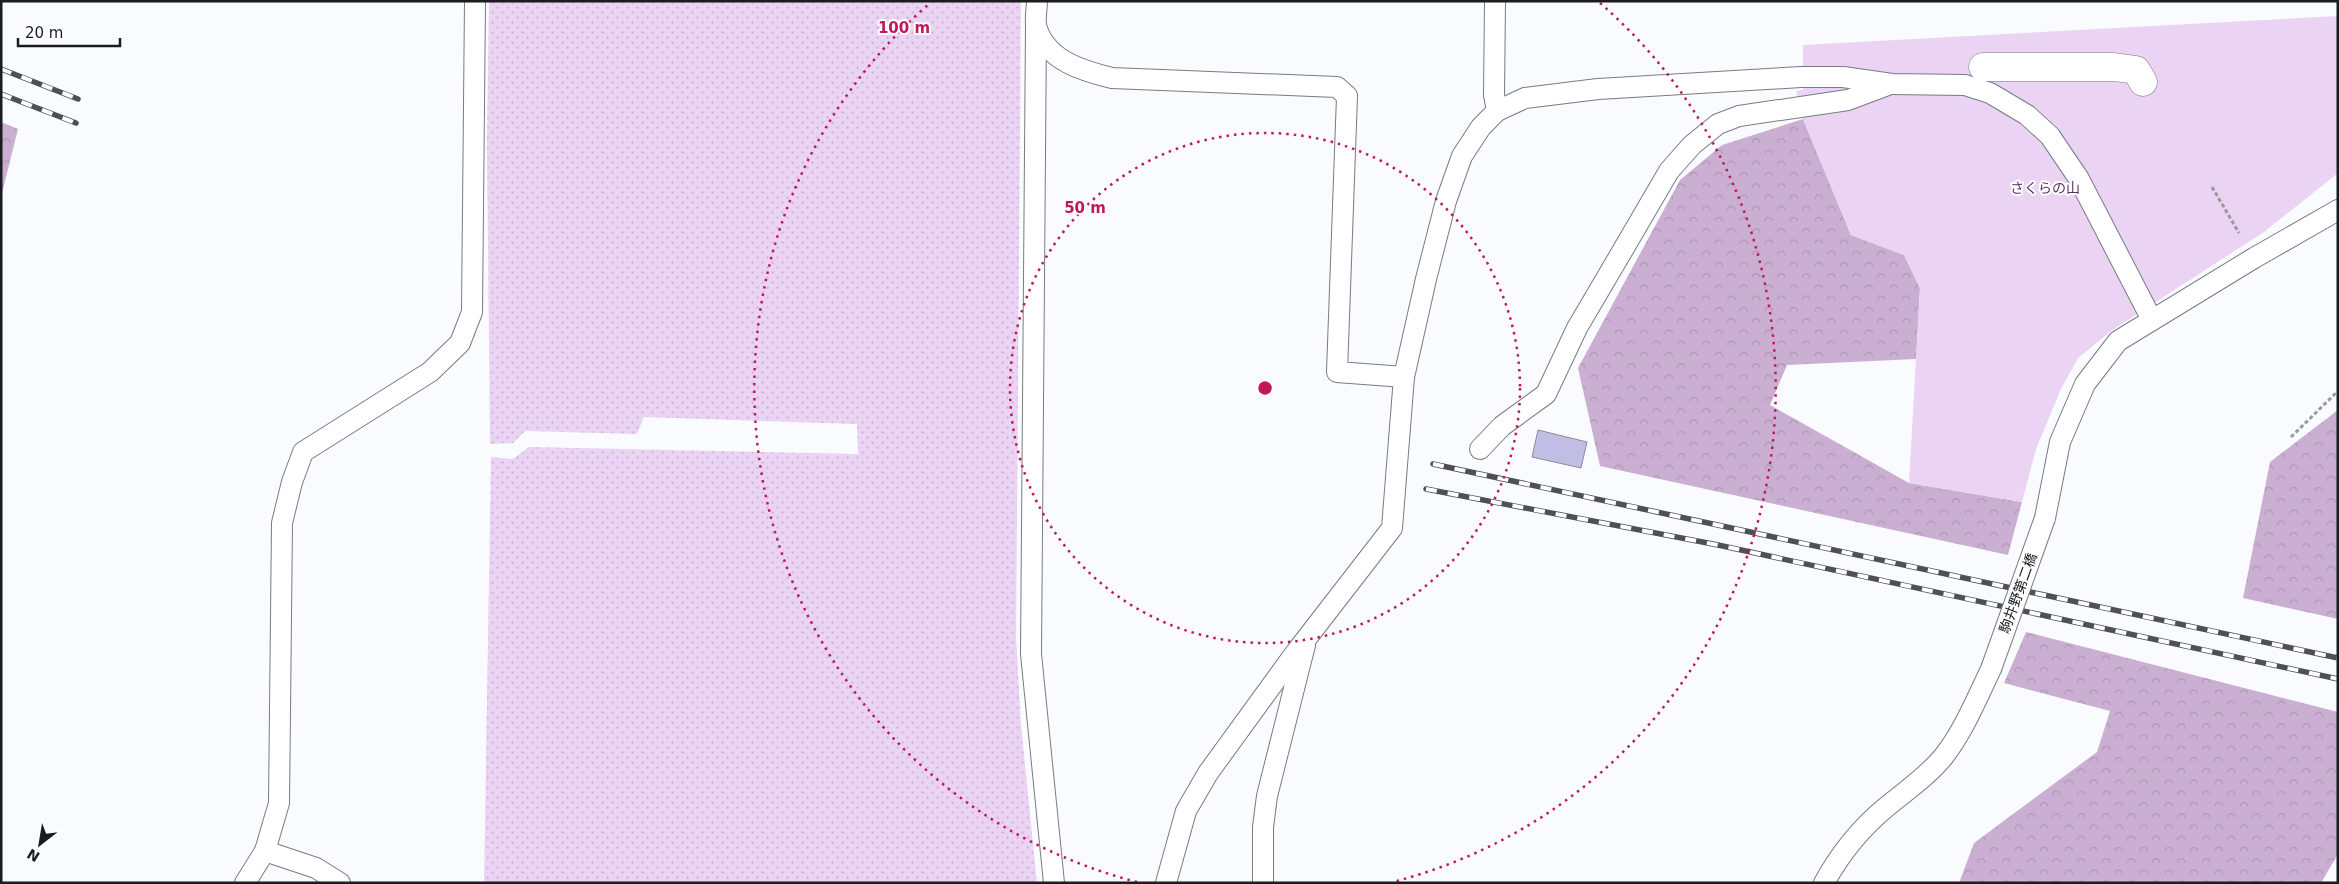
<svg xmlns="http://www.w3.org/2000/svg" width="2339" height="884" viewBox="0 0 2339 884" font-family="'DejaVu Sans','Noto Sans JP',sans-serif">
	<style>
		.grass { fill: url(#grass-dots) }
		.forest { fill: url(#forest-crowns) }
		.green { fill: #ebd3f3 }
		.building { fill: #c2bde5; stroke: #8c8a97 }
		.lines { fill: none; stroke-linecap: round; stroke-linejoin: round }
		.service-casing { stroke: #767b86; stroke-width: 22 }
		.pedestrian-casing { stroke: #767b86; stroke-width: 29 }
		.path { stroke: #999a9d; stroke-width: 3; stroke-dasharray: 4 2.5; stroke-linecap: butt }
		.service { stroke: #fff; stroke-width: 20 }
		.pedestrian { stroke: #fff; stroke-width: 28 }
		.rail-casing { stroke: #4e5053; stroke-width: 5.5 }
		.rail { stroke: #fff; stroke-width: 4; stroke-dasharray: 11; stroke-linecap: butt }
		.service-bridge-casing { stroke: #767b86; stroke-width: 22; stroke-linecap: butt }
		.service-bridge { stroke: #fff; stroke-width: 20 }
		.ring { fill: none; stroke: #c2185b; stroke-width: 2.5; stroke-dasharray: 2.5 5 }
		.labels { text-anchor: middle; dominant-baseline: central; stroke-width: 4; stroke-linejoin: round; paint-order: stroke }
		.park-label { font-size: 14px; fill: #573462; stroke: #fff }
		.street-label { font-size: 14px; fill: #1a1c20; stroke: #fff }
		.centre { fill: #c2185b; stroke: #fff; stroke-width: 2.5 }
		.ring-label { font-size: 15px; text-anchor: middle; font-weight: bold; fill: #c2185b; stroke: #fff; stroke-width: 4; stroke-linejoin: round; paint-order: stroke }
	</style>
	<defs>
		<pattern id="grass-dots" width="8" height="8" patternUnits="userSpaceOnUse" patternTransform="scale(1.25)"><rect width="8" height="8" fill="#ebd3f3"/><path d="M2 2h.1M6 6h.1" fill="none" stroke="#c9b5d0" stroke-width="1.8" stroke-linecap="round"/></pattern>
		<pattern id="forest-crowns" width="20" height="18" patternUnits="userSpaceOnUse" patternTransform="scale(1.25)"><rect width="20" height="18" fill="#caafd2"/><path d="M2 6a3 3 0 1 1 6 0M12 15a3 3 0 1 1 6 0" fill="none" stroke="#ad96b4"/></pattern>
	</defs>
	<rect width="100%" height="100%" fill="#fafbfe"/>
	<path class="grass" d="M 489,1 L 1021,1 L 1016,636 L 1021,725 L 1037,883 L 484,883 L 491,457 L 513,459 L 529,447 L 858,454 L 857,424 L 644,417 L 637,434 L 525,431 L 513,443 L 490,444 L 487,139 Z"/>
	<g class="forest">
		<path d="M 1803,119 L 1851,235 L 1904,255 L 1920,288 L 1916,359 L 1787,365 L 1770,405 L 1909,483 L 2022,502 L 2008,555 L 1600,466 L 1578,368 L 1680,180 L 1722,145 Z"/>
		<path d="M 1,122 L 18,129 L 1,197 Z"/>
		<path d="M 2338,410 L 2338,619 L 2243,598 L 2270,462 Z"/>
		<path d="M 2026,632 L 2338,712 L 2338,854 L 2321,883 L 1959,883 L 1974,843 L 2097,752 L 2110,711 L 2004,683 Z"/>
	</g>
	<path class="green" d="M 2338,16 L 2338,173 L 2264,232 L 2111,331 L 2078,358 L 2061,389 L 2036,449 L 2022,502 L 1909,483 L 1920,288 L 1904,255 L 1851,235 L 1803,119 L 1796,91 L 1803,90 L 1803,45 Z"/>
	<path class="building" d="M 1538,430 L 1587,442 L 1581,468 L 1532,457 Z"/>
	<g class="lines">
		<defs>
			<g id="service">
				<path d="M 1037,1 C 1037,9 1034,21 1037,29 C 1048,61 1083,71 1112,78 L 1337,87 L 1347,96 L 1337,372 L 1404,377"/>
				<path d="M 1495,1 L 1494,95 L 1497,111"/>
				<path d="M 1036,28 L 1031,654 L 1054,883"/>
				<path d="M 1480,449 L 1502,426 L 1546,394 L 1577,328 L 1617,260 L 1669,171 L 1692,145 L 1718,124 L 1739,116 L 1848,100 L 1888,85"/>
				<path d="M 2045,518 L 2060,442 L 2085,384 L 2118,341 L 2254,258 L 2338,210"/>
				<path d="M 265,851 L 316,868 L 340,883"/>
				<path d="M 245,883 L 265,851 L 279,803 L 282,523 L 292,482 L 303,452 L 430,372 L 460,343 L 472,312 L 475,1"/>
				<path d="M 1166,883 L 1186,811 L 1208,773 L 1296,652 L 1392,528 L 1404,377 L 1426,279 L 1446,201 L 1462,156 L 1481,127 L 1497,111 L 1525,98 L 1598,89 L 1801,77 L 1843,77 L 1892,84 L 1965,85 L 1990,93 L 2027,115 L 2050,136 L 2079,179 L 2152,320"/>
				<path d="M 1263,883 L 1263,827 L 1267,796 L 1305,645"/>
				<path d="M 1824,883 C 1840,854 1859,830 1884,809 C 1904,792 1927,777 1944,756 C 1964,730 1977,698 1991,669"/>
			</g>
			<path id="pedestrian" d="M 1983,67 L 2114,67 L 2136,70 L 2143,82"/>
		</defs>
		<use href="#service" class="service-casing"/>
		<use href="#pedestrian" class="pedestrian-casing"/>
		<g class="path">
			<path d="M 2212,187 L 2239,233"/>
			<path d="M 2291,437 L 2338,391"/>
		</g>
		<use href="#service" class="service"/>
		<use href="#pedestrian" class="pedestrian"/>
		<defs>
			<g id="rail">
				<path d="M 1,69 L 78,99"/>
				<path d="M 1,94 L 76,123"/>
				<path d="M 1433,464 L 2338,658"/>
				<path d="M 1426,489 L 1718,545 L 2338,679"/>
			</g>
		</defs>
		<use href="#rail" class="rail-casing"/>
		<use href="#rail" class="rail"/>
		<defs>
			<path id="service-bridge" d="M 1991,669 L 2045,518"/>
		</defs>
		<use href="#service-bridge" class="service-bridge-casing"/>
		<use href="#service-bridge" class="service-bridge"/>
	</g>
	<g class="ring">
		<circle cx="1265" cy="388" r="255"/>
		<path d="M1137 882A510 510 0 0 1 930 3M1600 3A510 510 0 0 1 1393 882"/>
	</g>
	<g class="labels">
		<g class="park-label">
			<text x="2045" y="188">さくらの山</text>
		</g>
		<g class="street-label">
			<text transform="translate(2018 593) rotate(-70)">駒井野第二橋</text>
		</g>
	</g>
	<circle cx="1265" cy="388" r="8" class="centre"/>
	<g class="ring-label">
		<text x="904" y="33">100 m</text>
		<text x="1085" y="213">50 m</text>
	</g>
	<rect width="2339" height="884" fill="none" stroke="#1a1c20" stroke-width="5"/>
	<g transform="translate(40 844) rotate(211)" stroke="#ffffff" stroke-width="4" paint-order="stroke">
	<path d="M0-4L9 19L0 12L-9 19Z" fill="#1a1c20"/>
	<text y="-8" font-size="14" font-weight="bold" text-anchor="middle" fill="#1a1c20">N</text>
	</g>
	<path d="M18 38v8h102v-8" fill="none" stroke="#1a1c20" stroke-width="2.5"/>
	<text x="25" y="38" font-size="15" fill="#1a1c20" stroke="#ffffff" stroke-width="4" paint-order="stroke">20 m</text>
</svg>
